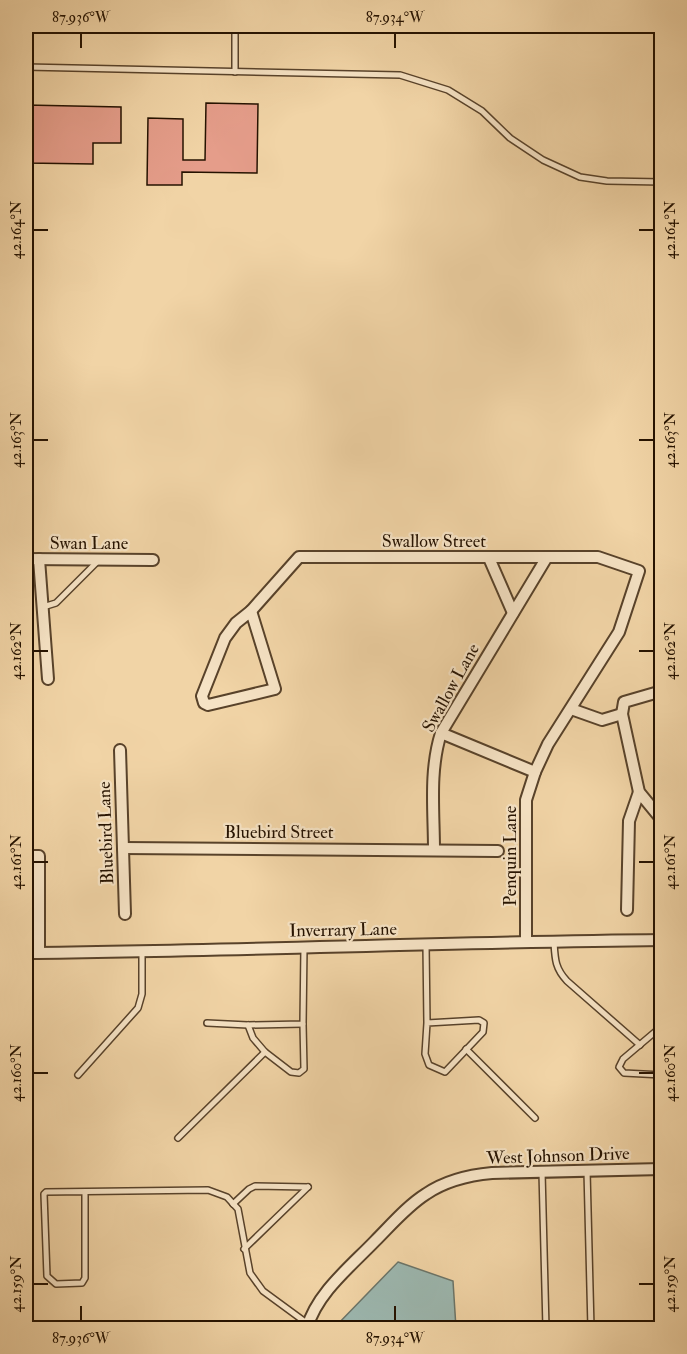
<svg xmlns="http://www.w3.org/2000/svg" width="687" height="1354" viewBox="0 0 687 1354" font-family="'IM FELL Double Pica',serif">
	<style>
		.water { fill: #9cb7af; stroke: #6c7569; stroke-width: 1.5 }
		.building { fill: #e59d8a; stroke: #251200; stroke-width: 1.5 }
		.lines { fill: none; stroke-linecap: round; stroke-linejoin: round }
		.service-casing { stroke: #58422a; stroke-width: 8 }
		.minor-casing { stroke: #58422a; stroke-width: 14 }
		.service { stroke: #f6e3c5; stroke-width: 5 }
		.minor { stroke: #f6e3c5; stroke-width: 10 }
		.ticks { fill: none; stroke: #251200; stroke-width: 2 }
		.labels { text-anchor: middle; dominant-baseline: central; stroke-width: 4.5; stroke-linejoin: round; paint-order: stroke }
		.street-label { font-size: 18px; fill: #251200; stroke: #f6e3c5 }
		.neatline { fill: none; stroke: #251200; stroke-width: 2 }
		.ticks-label { font-size: 15px; text-anchor: middle; fill: #251200 }
	</style>
	<rect width="100%" height="100%" fill="#f1d4a6"/>
	<filter id="stains"><feTurbulence type="fractalNoise" baseFrequency=".00333" numOctaves="4"/><feColorMatrix values="0 0 0 0 .2 0 0 0 0 .09 0 0 0 0 .02 0 0 0 .5 -.17"/></filter>
	<radialGradient id="worn" r=".72"><stop offset=".6" stop-color="#630" stop-opacity="0"/><stop offset="1" stop-color="#630" stop-opacity=".3"/></radialGradient>
	<path class="water" d="M 398,1262 L 453,1281 L 456,1328 L 334,1328 Z"/>
	<g class="building">
		<path d="M 206,103 L 258,104 L 257,173 L 182,172 L 182,185 L 147,185 L 148,118 L 183,119 L 183,160 L 205,160 Z"/>
		<path d="M 26,105 L 121,107 L 121,143 L 93,143 L 93,164 L 26,163 Z"/>
	</g>
	<g class="lines">
		<defs>
			<g id="service">
				<path d="M 235,26 L 235,72"/>
				<path d="M 26,67 L 400,75 L 448,90 L 482,111 L 510,138 L 543,160 L 580,177 L 607,181 L 662,182"/>
				<path d="M 43,607 L 56,603 L 98,561"/>
				<path d="M 554,942 C 555,959 555,968 567,981 L 640,1045"/>
				<path d="M 426,945 L 427,1023 L 425,1054 L 429,1065 L 445,1072 L 483,1032 L 484,1023 L 479,1020 L 427,1023"/>
				<path d="M 207,1023 L 248,1025 L 303,1024 L 304,947"/>
				<path d="M 248,1025 L 253,1038 L 265,1052 L 291,1072 L 299,1073 L 304,1069 L 303,1024"/>
				<path d="M 662,1026 L 623,1059 L 619,1067 L 624,1073 L 662,1075"/>
				<path d="M 466,1049 L 535,1118"/>
				<path d="M 78,1075 L 138,1008 L 142,994 L 142,951"/>
				<path d="M 178,1138 L 265,1052"/>
				<path d="M 587,1171 L 591,1328"/>
				<path d="M 542,1172 L 546,1328"/>
				<path d="M 85,1192 L 85,1278 L 82,1283 L 56,1284 L 47,1276 L 44,1194 L 46,1192 L 208,1190 L 227,1197 L 238,1209 L 250,1273 L 263,1291 L 308,1324"/>
				<path d="M 233,1204 L 249,1189 L 255,1186 L 308,1187"/>
				<path d="M 244,1249 L 308,1187"/>
			</g>
			<g id="minor">
				<path d="M 489,558 L 513,613"/>
				<path d="M 26,559 L 153,560"/>
				<path d="M 39,559 L 48,679"/>
				<path d="M 251,611 L 299,557 L 598,557 L 639,571 L 619,632 L 548,744 L 535,772 L 526,800 L 526,941"/>
				<path d="M 251,611 L 275,689 L 208,705 L 204,703 L 202,696 L 225,638 L 236,623 Z"/>
				<path d="M 662,691 L 624,702 L 622,714 L 639,792 L 662,820"/>
				<path d="M 571,709 L 602,720 L 622,714"/>
				<path d="M 441,733 L 535,772"/>
				<path d="M 120,750 L 125,914"/>
				<path d="M 123,848 L 498,851"/>
				<path d="M 434,850 C 434,811 429,771 441,733 L 547,557"/>
				<path d="M 26,856 L 39,856 L 39,952"/>
				<path d="M 627,910 L 629,821 L 639,792"/>
				<path d="M 26,953 C 238,951 449,942 662,940"/>
				<path d="M 307,1328 C 317,1293 350,1267 375,1241 C 391,1225 407,1206 426,1194 C 445,1181 470,1175 492,1173 L 662,1169"/>
			</g>
		</defs>
		<use href="#service" class="service-casing"/>
		<use href="#minor" class="minor-casing"/>
		<use href="#service" class="service"/>
		<use href="#minor" class="minor"/>
	</g>
	<path class="ticks" d="M 81,33 L 81,48M 395,33 L 395,48M 33,230 L 48,230M 639,230 L 654,230M 33,440 L 48,440M 639,440 L 654,440M 33,651 L 48,651M 639,651 L 654,651M 33,862 L 48,862M 639,862 L 654,862M 33,1073 L 48,1073M 639,1073 L 654,1073M 33,1284 L 48,1284M 639,1284 L 654,1284M 81,1306 L 81,1321M 395,1306 L 395,1321"/>
	<g class="labels">
		<g class="street-label">
			<text x="434" y="541">Swallow Street</text>
			<text x="89" y="543">Swan Lane</text>
			<text transform="translate(451 688) rotate(-61)">Swallow Lane</text>
			<text x="279" y="832">Bluebird Street</text>
			<text transform="translate(106 833) rotate(-92)">Bluebird Lane</text>
			<text transform="translate(510 856) rotate(-90)">Penquin Lane</text>
			<text transform="translate(343 930) rotate(-1)">Inverrary Lane</text>
			<text transform="translate(558 1156) rotate(-2)">West Johnson Drive</text>
		</g>
	</g>
	<rect width="687" height="1354" fill="none" stroke="#f1d4a6" stroke-width="66"/>
	<rect x="33" y="33" width="621" height="1288" class="neatline"/>
	<g class="ticks-label">
		<text x="81" y="22">87.936°W</text>
		<text x="395" y="22">87.934°W</text>
		<text transform="translate(16 230) rotate(-90)" y="5">42.164°N</text>
		<text transform="translate(670 230) rotate(-90)" y="5">42.164°N</text>
		<text transform="translate(16 440) rotate(-90)" y="5">42.163°N</text>
		<text transform="translate(670 440) rotate(-90)" y="5">42.163°N</text>
		<text transform="translate(16 651) rotate(-90)" y="5">42.162°N</text>
		<text transform="translate(670 651) rotate(-90)" y="5">42.162°N</text>
		<text transform="translate(16 862) rotate(-90)" y="5">42.161°N</text>
		<text transform="translate(670 862) rotate(-90)" y="5">42.161°N</text>
		<text transform="translate(16 1073) rotate(-90)" y="5">42.160°N</text>
		<text transform="translate(670 1073) rotate(-90)" y="5">42.160°N</text>
		<text transform="translate(16 1284) rotate(-90)" y="5">42.159°N</text>
		<text transform="translate(670 1284) rotate(-90)" y="5">42.159°N</text>
		<text x="81" y="1343">87.936°W</text>
		<text x="395" y="1343">87.934°W</text>
	</g>
	<rect width="100%" height="100%" filter="url(#stains)"/>
	<rect width="100%" height="100%" fill="url(#worn)"/>
</svg>
